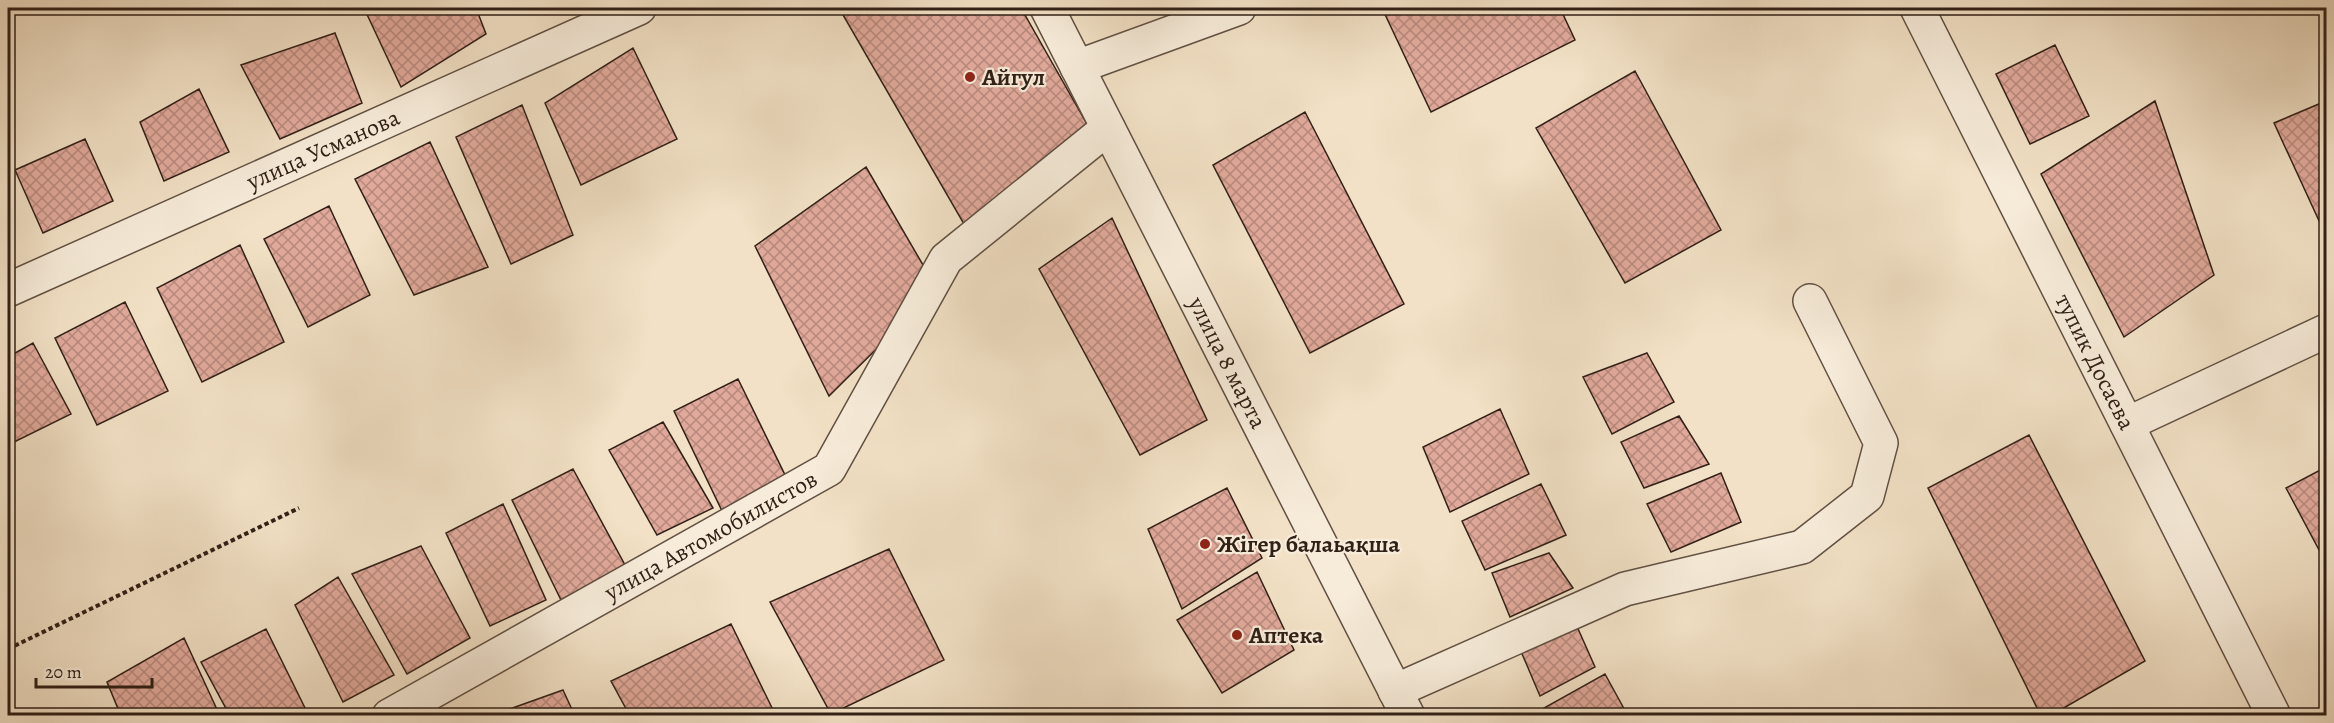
<svg xmlns="http://www.w3.org/2000/svg" width="2334" height="723" font-family="Alegreya,serif">
  <style>
    .building { fill: url(#building-cross-hatch); stroke: #312017; stroke-width: 1.5 }
    .lines { fill: none; stroke-linecap: round; stroke-linejoin: round }
    .minor-casing { stroke: #615043; stroke-width: 36 }
    .path { stroke: #312017; stroke-width: 4; stroke-dasharray: 4.5 3; stroke-linecap: butt }
    .minor { stroke: #f7ecda; stroke-width: 33 }
    .poi-dot { fill: #8f2418; stroke: #f7ecda; stroke-width: 2 }
    .labels { text-anchor: middle; dominant-baseline: central; stroke-width: 4.5; stroke-linejoin: round; paint-order: stroke }
    .poi-label { font-size: 24px; font-weight: bold; fill: #312017; stroke: #f7ecda; text-anchor: start }
    .street-label { font-size: 24px; fill: #312017; stroke: #f7ecda }
  </style>
  <defs>
    <pattern id="building-cross-hatch" width="8" height="8" patternUnits="userSpaceOnUse" patternTransform="scale(1.5)"><rect width="8" height="8" fill="#e1a99b"/><path d="M0 0l8 8M0 8l8-8" fill="none" stroke="#b7897d"/></pattern>
  </defs>
  <rect width="100%" height="100%" fill="#f2e1c6"/>
  <filter id="stains"><feTurbulence type="fractalNoise" baseFrequency=".00333" numOctaves="4"/><feColorMatrix values="0 0 0 0 .2 0 0 0 0 .09 0 0 0 0 .02 0 0 0 .5 -.17"/></filter>
  <radialGradient id="worn" r=".72"><stop offset=".6" stop-color="#630" stop-opacity="0"/><stop offset="1" stop-color="#630" stop-opacity=".3"/></radialGradient>
  <path class="building" d="M364 8H476L486 34 401 87Z
    M839 8H1021L1100 147 968 231Z
    M1382 8H1560L1575 40 1431 112Z
    M335 33 362 103 280 139 241 65Z
    M2055 45 2089 116 2030 144 1996 74Z
    M633 48 677 139 581 185 545 103Z
    M1635 71 1721 230 1625 283 1536 128Z
    M199 89 229 152 164 181 140 122Z
    M2155 101 2214 275 2124 337 2041 174Z
    M2326 101V236L2274 123Z
    M522 105 573 235 511 264 456 137Z
    M1305 112 1404 304 1310 353 1213 165Z
    M85 139 113 201 43 233 15 170Z
    M430 142 488 267 414 295 355 179Z
    M866 167 937 289 829 396 755 246Z
    M329 206 370 295 308 327 264 239Z
    M1112 218 1207 420 1140 455 1039 269Z
    M240 245 284 342 202 382 157 288Z
    M125 302 168 391 97 425 55 338Z
    M33 343 71 414 8 445V357Z
    M1647 353 1674 402 1612 434 1583 377Z
    M738 379 788 481 723 513 674 411Z
    M1500 409 1529 474 1450 512 1423 447Z
    M1679 416 1709 464 1644 488 1621 442Z
    M663 422 713 508 657 535 609 450Z
    M2029 435 2145 661 2050 716H2041L1928 488Z
    M2326 467V563L2286 488Z
    M573 469 625 565 561 600 512 500Z
    M1721 473 1741 522 1671 552 1647 504Z
    M1541 484 1566 535 1485 570 1462 521Z
    M1227 488 1262 558 1182 609 1148 529Z
    M503 504 546 600 490 626 446 533Z
    M421 546 470 638 407 674 352 574Z
    M889 549 944 660 831 714 770 602Z
    M1549 553 1573 588 1510 617 1492 573Z
    M1257 572 1294 650 1222 693 1177 620Z
    M338 577 394 675 343 702 295 605Z
    M1575 622 1595 667 1540 696 1520 649Z
    M731 624 776 716H630L611 681Z
    M266 629 309 716H230L201 662Z
    M184 638 220 716H121L107 682Z
    M1605 674 1628 716H1548L1544 708Z
    M563 690 575 716 493 715Z"/>
  <g class="lines">
    <g class="minor-casing">
      <g id="minor">
        <path id="s1" d="M1047 8 1408 716"/>
        <path id="s2" d="M1917 8 2274 716"/>
        <path d="M1077 67 1239 8"/>
        <path id="s3" d="M8 290 639 8"/>
        <path d="M2127 424 2326 331"/>
        <path d="M1395 691 1625 589 1802 547 1867 496 1881 443 1810 301"/>
        <path id="s4" d="M389 716 829 469 946 259 1108 128"/>
      </g>
    </g>
    <path class="path" d="M8 649 299 508"/>
    <use href="#minor" class="minor"/>
  </g>
  <g class="poi-dot">
    <circle cx="970" cy="77" r="6"/>
    <circle cx="1205" cy="544" r="6"/>
    <circle cx="1237" cy="635" r="6"/>
  </g>
  <g class="labels">
    <g class="poi-label">
      <text x="982" y="77">Айгул</text>
      <text x="1217" y="544">Жігер балаьақша</text>
      <text x="1249" y="635">Аптека</text>
    </g>
    <g class="street-label">
      <text stroke="none"><textPath href="#s3" startOffset="345">улица Усманова</textPath></text>
      <text stroke="none"><textPath href="#s1" startOffset="398">улица 8 марта</textPath></text>
      <text stroke="none"><textPath href="#s2" startOffset="396">тупик Досаева</textPath></text>
      <text stroke="none"><textPath href="#s4" startOffset="369">улица Автомобилистов</textPath></text>
    </g>
  </g>
  <rect width="2334" height="723" fill="none" stroke="#f2e1c6" stroke-width="30"/>
  <rect x="9" y="9" width="2316" height="705" fill="none" stroke="#312017" stroke-width="3"/>
  <rect x="15" y="15" width="2304" height="693" fill="none" stroke="#312017" stroke-width="1.5"/>
  <path d="M36 678v9h116v-9" fill="none" stroke="#312017" stroke-width="3"/>
  <text x="45" y="678" font-size="18" fill="#312017" stroke="#f7ecda" stroke-width="4.5" paint-order="stroke">20 m</text>
  <rect width="100%" height="100%" filter="url(#stains)"/>
  <rect width="100%" height="100%" fill="url(#worn)"/>
</svg>
